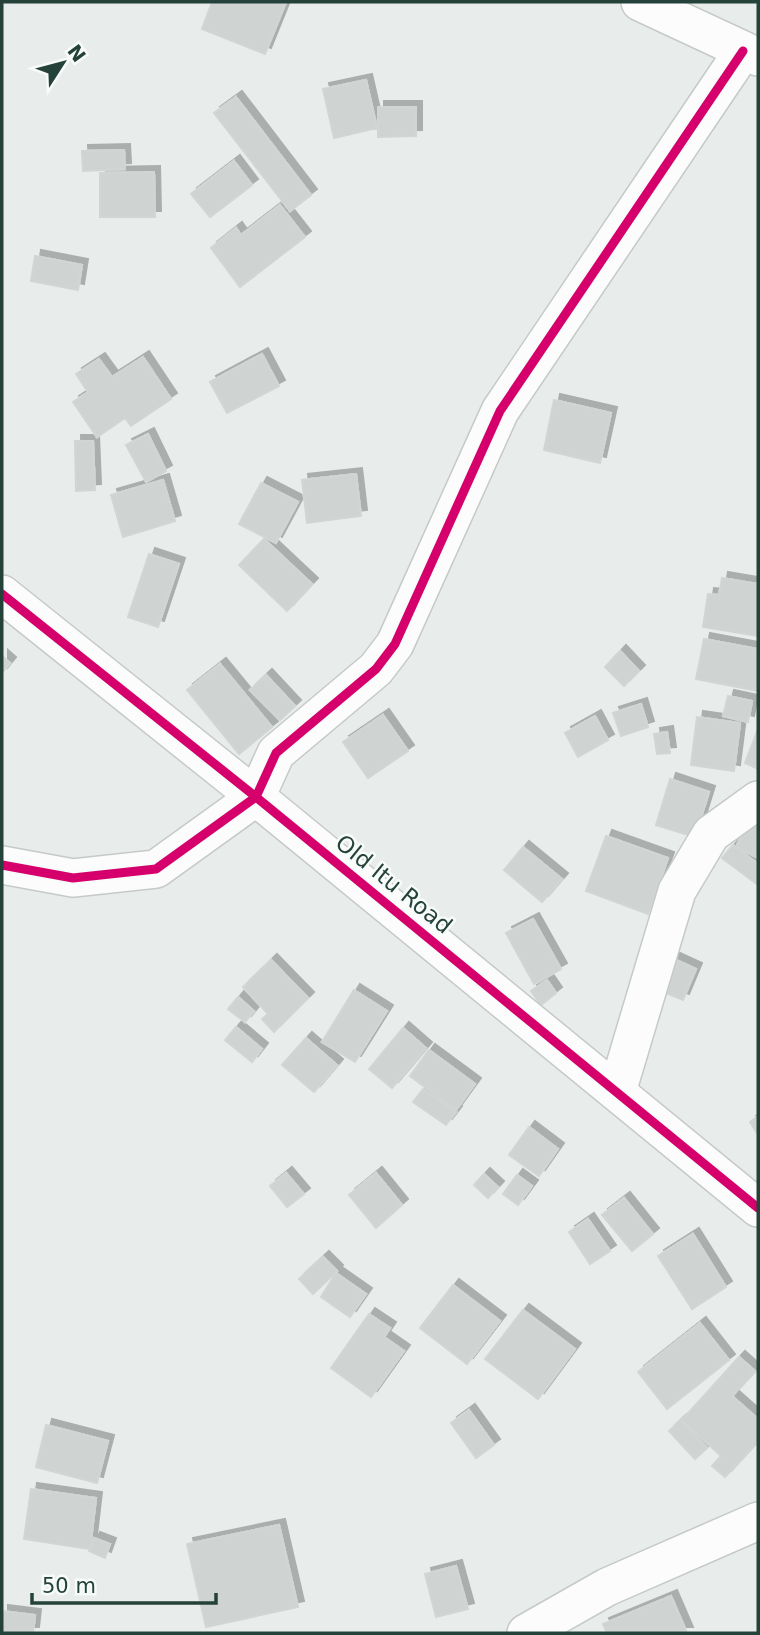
<svg xmlns="http://www.w3.org/2000/svg" width="760" height="1635" font-family="'DejaVu Sans',sans-serif">
  <style>
    .building { fill: #cfd4d2; stroke: #d1d6d4; stroke-width: 2; filter: url(#shadow) }
    .lines { fill: none; stroke-linecap: round; stroke-linejoin: round }
    .minor-casing { stroke: #c5cac8; stroke-width: 40 }
    .minor { stroke: #fcfcfc; stroke-width: 37 }
    .cycleway-casing { stroke: #f7fbf9; stroke-width: 13 }
    .cycleway { stroke: #d6006c; stroke-width: 9 }
    .labels { text-anchor: middle; dominant-baseline: central; stroke-width: 5; stroke-linejoin: round; paint-order: stroke }
    .street-label { font-size: 23px; fill: #24423a; stroke: #f7fbf9 }
  </style>
  <defs>
    <filter id="shadow"><feDropShadow dx="6" dy="-6" stdDeviation="0" flood-color="#0004"/></filter>
  </defs>
  <rect width="100%" height="100%" fill="#e8edeb"/>
  <path class="building" d="M212 2H286L265 54 202 29Z
    M366 80 377 128 334 138 323 89Z
    M236 97 311 195 290 211 214 113Z
    M378 107H416V136L378 137Z
    M124 150 125 169 83 171 82 151Z
    M234 161 252 185 210 217 191 194Z
    M154 172 155 217H100V173Z
    M280 205 305 237 240 287 211 248 236 228 241 235Z
    M35 256 82 265 78 290 31 281Z
    M262 354 279 386 227 413 210 382Z
    M143 357 171 399 131 426 125 418 97 437 73 402 88 392 76 374 99 359 112 377Z
    M554 400 611 413 600 463 544 450Z
    M148 434 166 471 146 482 126 445Z
    M75 441H93L95 490 76 491Z
    M356 474 361 516 307 523 302 480Z
    M163 480 175 521 123 537 111 495Z
    M261 483 298 502 276 543 239 524Z
    M264 539 312 584 287 611 239 565Z
    M149 554 179 564 158 627 128 617Z
    M722 578 758 584V636L703 627 708 594 719 595Z
    M704 639 758 649V691L696 679Z
    M620 651 639 671 624 686 605 667Z
    M2 656 10 663 2 673Z
    M220 664 272 727 239 754 187 690Z
    M266 675 295 706 280 720 250 690Z
    M728 696 752 701 748 722 723 716Z
    M641 704 648 727 621 736 613 713Z
    M383 715 408 751 368 778 343 742Z
    M595 716 608 740 578 757 565 733Z
    M697 717 740 723 734 771 691 765Z
    M758 729V769L745 763Z
    M667 732 670 753 657 754 654 734Z
    M670 779 709 792 695 837 656 825Z
    M755 809 758 811V858L736 847Z
    M606 836 668 858 648 914 586 891Z
    M733 845 758 864V885L722 858Z
    M523 847 562 879 542 902 504 870Z
    M533 919 561 969 534 984 506 933Z
    M674 959 696 969 683 1000 661 991Z
    M271 960 308 998 274 1032 262 1019 268 1014 243 987Z
    M547 980 556 993 541 1005 531 991Z
    M354 990 387 1011 355 1062 322 1042Z
    M238 997 254 1011 245 1022 228 1009Z
    M236 1027 262 1049 252 1062 225 1040Z
    M403 1028 426 1048 392 1088 369 1069Z
    M306 1038 337 1065 314 1092 282 1065Z
    M429 1050 475 1084 456 1110 410 1076Z
    M423 1089 456 1112 446 1125 413 1102Z
    M758 1116V1135L750 1122Z
    M529 1127 558 1149 539 1176 509 1155Z
    M286 1173 304 1194 287 1207 270 1186Z
    M376 1173 402 1205 376 1228 349 1195Z
    M484 1174 498 1187 488 1198 474 1185Z
    M517 1175 532 1186 518 1205 503 1194Z
    M624 1198 653 1234 632 1251 602 1215Z
    M588 1219 610 1251 590 1264 569 1232Z
    M693 1234 726 1287 692 1309 658 1256Z
    M323 1257 337 1271 313 1294 299 1279Z
    M336 1273 366 1294 350 1317 321 1297Z
    M453 1285 500 1321 467 1364 420 1328Z
    M523 1310 575 1349 538 1399 485 1359Z
    M369 1314 390 1328 384 1337 404 1351 371 1397 331 1368Z
    M700 1323 729 1360 667 1409 638 1372Z
    M739 1357 755 1371 732 1396 758 1419V1441L725 1477 712 1466 721 1456 682 1420Z
    M469 1410 494 1445 476 1458 451 1423Z
    M681 1420 707 1448 695 1459 669 1431Z
    M46 1425 108 1441 97 1483 36 1467Z
    M31 1489 96 1498 90 1549 24 1539Z
    M279 1525 298 1607 206 1627 187 1544Z
    M94 1538 110 1544 105 1558 89 1551Z
    M456 1566 468 1609 436 1617 425 1574Z
    M671 1596 687 1633H607L603 1624Z
    M2 1611 35 1615 33 1633H2Z"/>
  <g class="lines">
    <g class="minor-casing">
      <path id="minor" d="M640 2 758 57
        M2 594 256 797 758 1208
        M2 865 73 878 156 869 256 797 276 753 376 669 395 644 500 411 743 51
        M617 1092 677 891 711 834 758 800
        M526 1633 607 1587 758 1521"/>
    </g>
    <use href="#minor" class="minor"/>
    <g class="cycleway-casing">
      <path id="cycleway" d="M2 594 256 797 758 1208
        M2 865 73 878 156 869 256 797 276 753 376 669 395 644 500 411 743 51"/>
    </g>
    <use href="#cycleway" class="cycleway"/>
  </g>
  <g class="labels">
    <g class="street-label">
      <text transform="translate(394 884) rotate(39)">Old Itu Road</text>
    </g>
  </g>
  <rect width="760" height="1635" fill="none" stroke="#24423a" stroke-width="7"/>
  <g transform="translate(63 63) rotate(54)" stroke="#f7fbf9" stroke-width="5" paint-order="stroke">
  <path d="M0-5L12 26L0 18L-12 26Z" fill="#24423a"/>
  <text y="-10" font-size="19" font-weight="bold" text-anchor="middle" fill="#24423a">N</text>
  </g>
  <path d="M32 1593v10h184v-10" fill="none" stroke="#24423a" stroke-width="3.5"/>
  <text x="42" y="1593" font-size="21" fill="#24423a" stroke="#f7fbf9" stroke-width="5" paint-order="stroke">50 m</text>
</svg>
